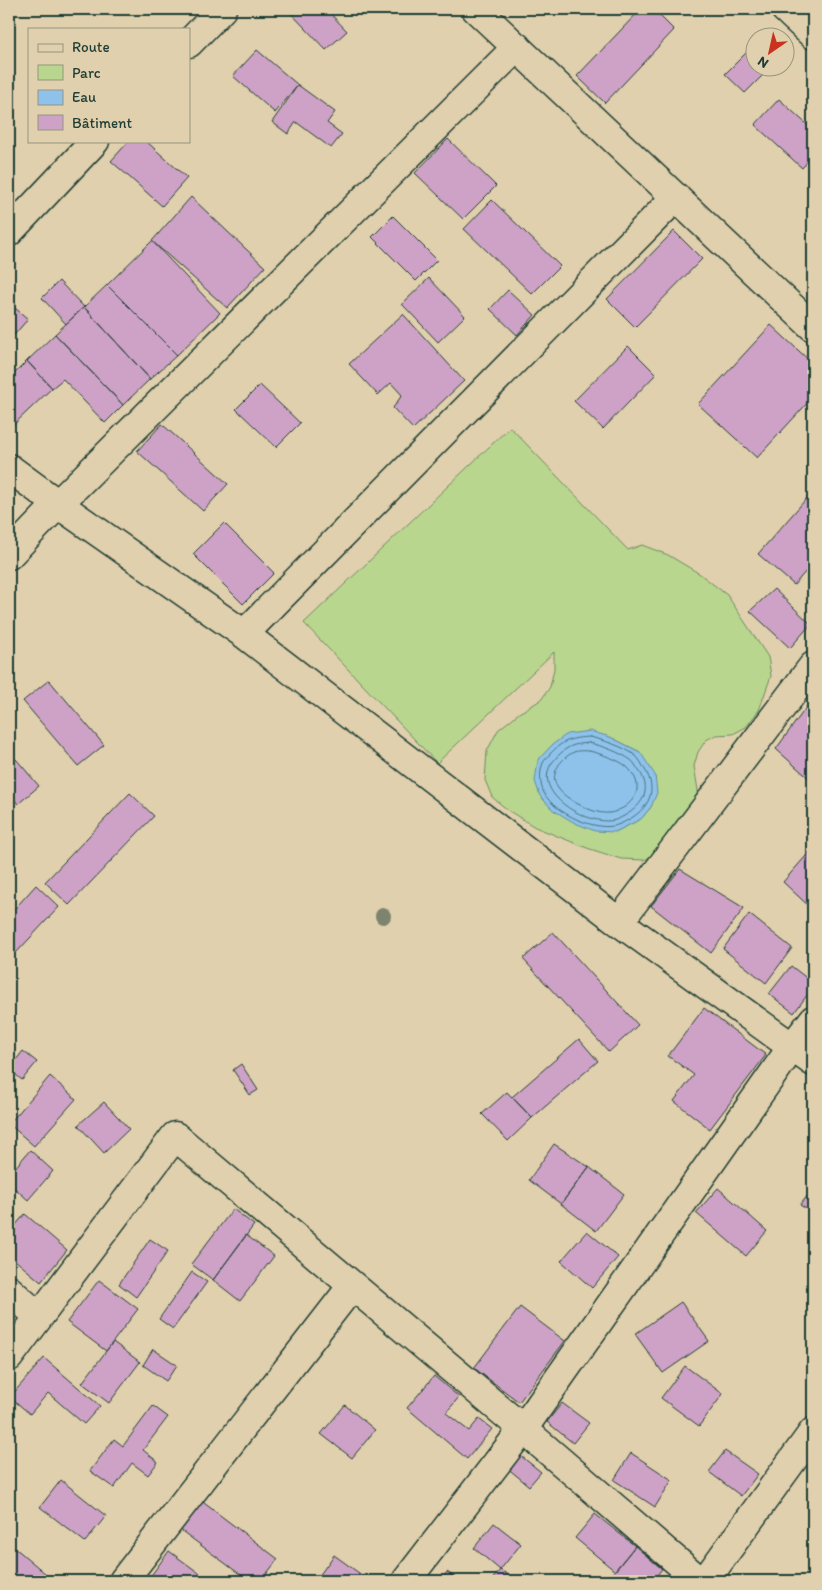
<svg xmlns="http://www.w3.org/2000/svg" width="822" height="1590" font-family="Itim,sans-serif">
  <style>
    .green { fill: #b9d68e; stroke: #6c8a61; fill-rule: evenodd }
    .water { fill: #8ec2eb; stroke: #628da2 }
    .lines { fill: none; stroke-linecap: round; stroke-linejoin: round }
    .shore { stroke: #4b727d; stroke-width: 1 }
    .building { fill: #cea2c6; stroke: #1f3d34 }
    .minor-casing { stroke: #1f3d34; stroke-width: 31 }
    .minor { stroke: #e1d0ad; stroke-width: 28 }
    .tree { fill: #7b846d }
  </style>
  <rect width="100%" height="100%" fill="#e1d0ad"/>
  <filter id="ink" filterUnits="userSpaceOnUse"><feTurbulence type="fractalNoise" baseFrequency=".02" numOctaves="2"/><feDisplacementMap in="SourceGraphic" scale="10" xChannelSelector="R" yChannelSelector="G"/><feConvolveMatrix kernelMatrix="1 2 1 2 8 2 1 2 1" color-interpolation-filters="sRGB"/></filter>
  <g filter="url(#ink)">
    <path class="green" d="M510 427 628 550 642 545 668 555 700 574 727 595 768 657 771 676 759 710 746 727 733 734 716 735 706 740 698 752 694 766 698 790 695 802 658 853 644 860 621 859 587 848 535 827 509 811 492 797 485 780 487 751 498 730 519 713 541 700 550 687 554 669V652L437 763 304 623ZM610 737 640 752 651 807 641 819 615 832Z"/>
    <path class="water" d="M590 731 610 737 640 752 655 775 657 793 651 807 641 819 615 832 595 831 575 823 553 810 540 796 535 781 538 760 552 745 567 734Z"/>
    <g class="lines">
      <path class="shore" d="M590 737C603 740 625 747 636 756 639 759 642 764 644 768 661 794 645 813 620 824 599 834 554 813 544 793 540 785 539 772 543 763 544 760 548 757 550 754 563 740 571 738 590 737Z
        M589 743C603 746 619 752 631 760 635 763 637 769 640 772 654 794 638 810 618 819 593 830 523 792 556 758 567 746 573 744 589 743Z
        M589 751C599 753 620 760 627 767 642 782 640 797 623 808 618 810 614 813 609 813 597 814 586 808 576 803 568 798 558 792 555 782 552 770 563 757 574 752 578 750 585 751 589 751Z"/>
    </g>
    <path class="building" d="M287 9H326L347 31 326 50Z
      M641 9H653L674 30 605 103 577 76Z
      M750 49 754 53V68H770L745 93 725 74Z
      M257 50 298 85 275 113 233 76Z
      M298 85 335 112 327 123 342 134 331 148 296 122 288 134 272 122Z
      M779 99 813 130V156L802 168 755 125Z
      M448 139 496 186 463 219 415 173Z
      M129 141H146L187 178 162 206 111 161Z
      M191 197 265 267 227 308 152 241Z
      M492 200 560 266 532 294 464 229Z
      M393 216 437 260 416 281 372 237Z
      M674 231 702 259 635 327 607 299Z
      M152 241 220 313 177 355 107 285Z
      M429 278 465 316 438 342 402 304Z
      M59 281 84 307 66 324 42 298Z
      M107 285 177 355 150 379 84 307Z
      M508 290 535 315 517 335 490 309Z
      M9 303 28 319 9 341Z
      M84 307 150 379 123 405 55 334Z
      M403 314 464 381 413 429 393 408 402 395 391 383 378 395 349 364Z
      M771 325 813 364V397L757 458 698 404Z
      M55 334 123 405 105 423 63 379 52 388 27 361Z
      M628 346 656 374 603 429 574 401Z
      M27 361 52 388 9 429V379Z
      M260 385 300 423 276 447 236 409Z
      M162 424 228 484 203 511 137 451Z
      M813 491V563L794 585 758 554Z
      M224 523 274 573 243 604 193 554Z
      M774 589 811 624 790 648 750 611Z
      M49 680 104 745 78 766 23 701Z
      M813 698V782L776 749Z
      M16 759 39 786 18 804 9 793V764Z
      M130 793 154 816 69 905 45 882Z
      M813 848V910L783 882Z
      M680 869 744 908 711 953 651 906Z
      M36 885 59 907 16 953 9 947V915Z
      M749 914 792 948 766 983 723 949Z
      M553 932 638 1025 609 1052 523 959Z
      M791 966 813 983V987L794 1013 769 994Z
      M704 1008 766 1055 710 1129 674 1101 694 1075 668 1056Z
      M579 1039 598 1061 532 1118 512 1097Z
      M23 1051 37 1062 22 1080 9 1069Z
      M241 1064 258 1090 250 1095 233 1070Z
      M50 1076 76 1099 34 1146 9 1124Z
      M507 1092 532 1118 508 1141 482 1114Z
      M104 1102 129 1129 104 1153 78 1125Z
      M554 1144 589 1167 561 1204 529 1180Z
      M30 1150 53 1171 28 1200 9 1183V1175Z
      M589 1167 624 1194 596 1231 561 1204Z
      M718 1188 767 1231 746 1256 696 1213Z
      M813 1189V1213L800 1205Z
      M233 1209 254 1225 213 1280 191 1264Z
      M25 1214 67 1250 41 1282 9 1255V1233Z
      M587 1231 618 1257 592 1288 561 1261Z
      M246 1235 274 1256 240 1301 213 1280Z
      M150 1239 168 1251 136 1297 119 1284Z
      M192 1272 207 1282 173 1329 159 1319Z
      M99 1280 138 1309 106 1351 67 1322Z
      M681 1302 709 1341 663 1373 635 1334Z
      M520 1307 565 1341 519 1402 474 1368Z
      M113 1342 140 1362 109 1403 82 1383Z
      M153 1349 177 1365 166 1381 143 1365Z
      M44 1358 100 1406 84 1424 48 1393 30 1414 10 1397Z
      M685 1366 723 1394 699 1426 661 1398Z
      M434 1376 459 1397 446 1413 469 1431 479 1419 492 1429 467 1459 407 1408Z
      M562 1403 589 1423 573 1443 547 1422Z
      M345 1405 375 1430 352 1458 321 1434Z
      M153 1406 168 1417 143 1450 158 1462 148 1475 132 1463 114 1488 90 1471 114 1439 123 1446Z
      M725 1451 758 1474 741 1496 709 1472Z
      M516 1452 541 1472 529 1486 505 1466Z
      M631 1453 672 1480 655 1507 614 1480Z
      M61 1480 106 1516 85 1542 40 1507Z
      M200 1500 278 1559 261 1581H249L179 1529Z
      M595 1514 635 1546 615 1571 575 1538Z
      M494 1523 521 1544 500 1570 474 1548Z
      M635 1546 662 1569 652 1581H606Z
      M14 1547 46 1574 40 1581H13L9 1578V1553Z
      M169 1551 210 1581H147Z
      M334 1555 370 1581H326L319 1576Z
      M500 1570 519 1581H491Z
      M447 1572 460 1581H440Z"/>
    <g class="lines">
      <g class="minor-casing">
        <path id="minor" d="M476 9 813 327
          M785 9 813 35
          M189 43 222 9
          M9 232 95 141
          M9 468 58 504 244 634 619 922 813 1062
          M9 555 58 504 517 47
          M244 634 676 197
          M619 922 813 666
          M9 1290 39 1317
          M9 1357 175 1136 523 1429 700 1581
          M123 1581 352 1286
          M406 1581 523 1429 792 1047 813 1020
          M705 1581 813 1432"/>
      </g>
      <use href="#minor" class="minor"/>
    </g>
    <circle class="tree" cx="383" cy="916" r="8"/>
  </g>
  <rect width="822" height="1590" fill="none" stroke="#e1d0ad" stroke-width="30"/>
  <rect x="15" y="15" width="792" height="1560" fill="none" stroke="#1f3d34" stroke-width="2" filter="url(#ink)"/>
  <rect x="28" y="28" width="162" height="115" fill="#e1d0ad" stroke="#93957d"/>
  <rect x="38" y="44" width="25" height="8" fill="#e1d0ad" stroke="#93957d"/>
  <text x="72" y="52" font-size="15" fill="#1f3d34">Route</text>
  <rect x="38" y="65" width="25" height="15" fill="#b9d68e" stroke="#93957d"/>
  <text x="72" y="78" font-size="15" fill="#1f3d34">Parc</text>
  <rect x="38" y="90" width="25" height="15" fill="#8ec2eb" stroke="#93957d"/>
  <text x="72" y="102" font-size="15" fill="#1f3d34">Eau</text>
  <rect x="38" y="115" width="25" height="15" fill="#cea2c6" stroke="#93957d"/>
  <text x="72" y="128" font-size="15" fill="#1f3d34">Bâtiment</text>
  <g transform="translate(770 52) rotate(214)"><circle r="24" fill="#e1d0ad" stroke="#93957d"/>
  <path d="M0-4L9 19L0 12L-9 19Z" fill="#c8321e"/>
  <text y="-8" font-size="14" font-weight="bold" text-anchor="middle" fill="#1f3d34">N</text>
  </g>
</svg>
